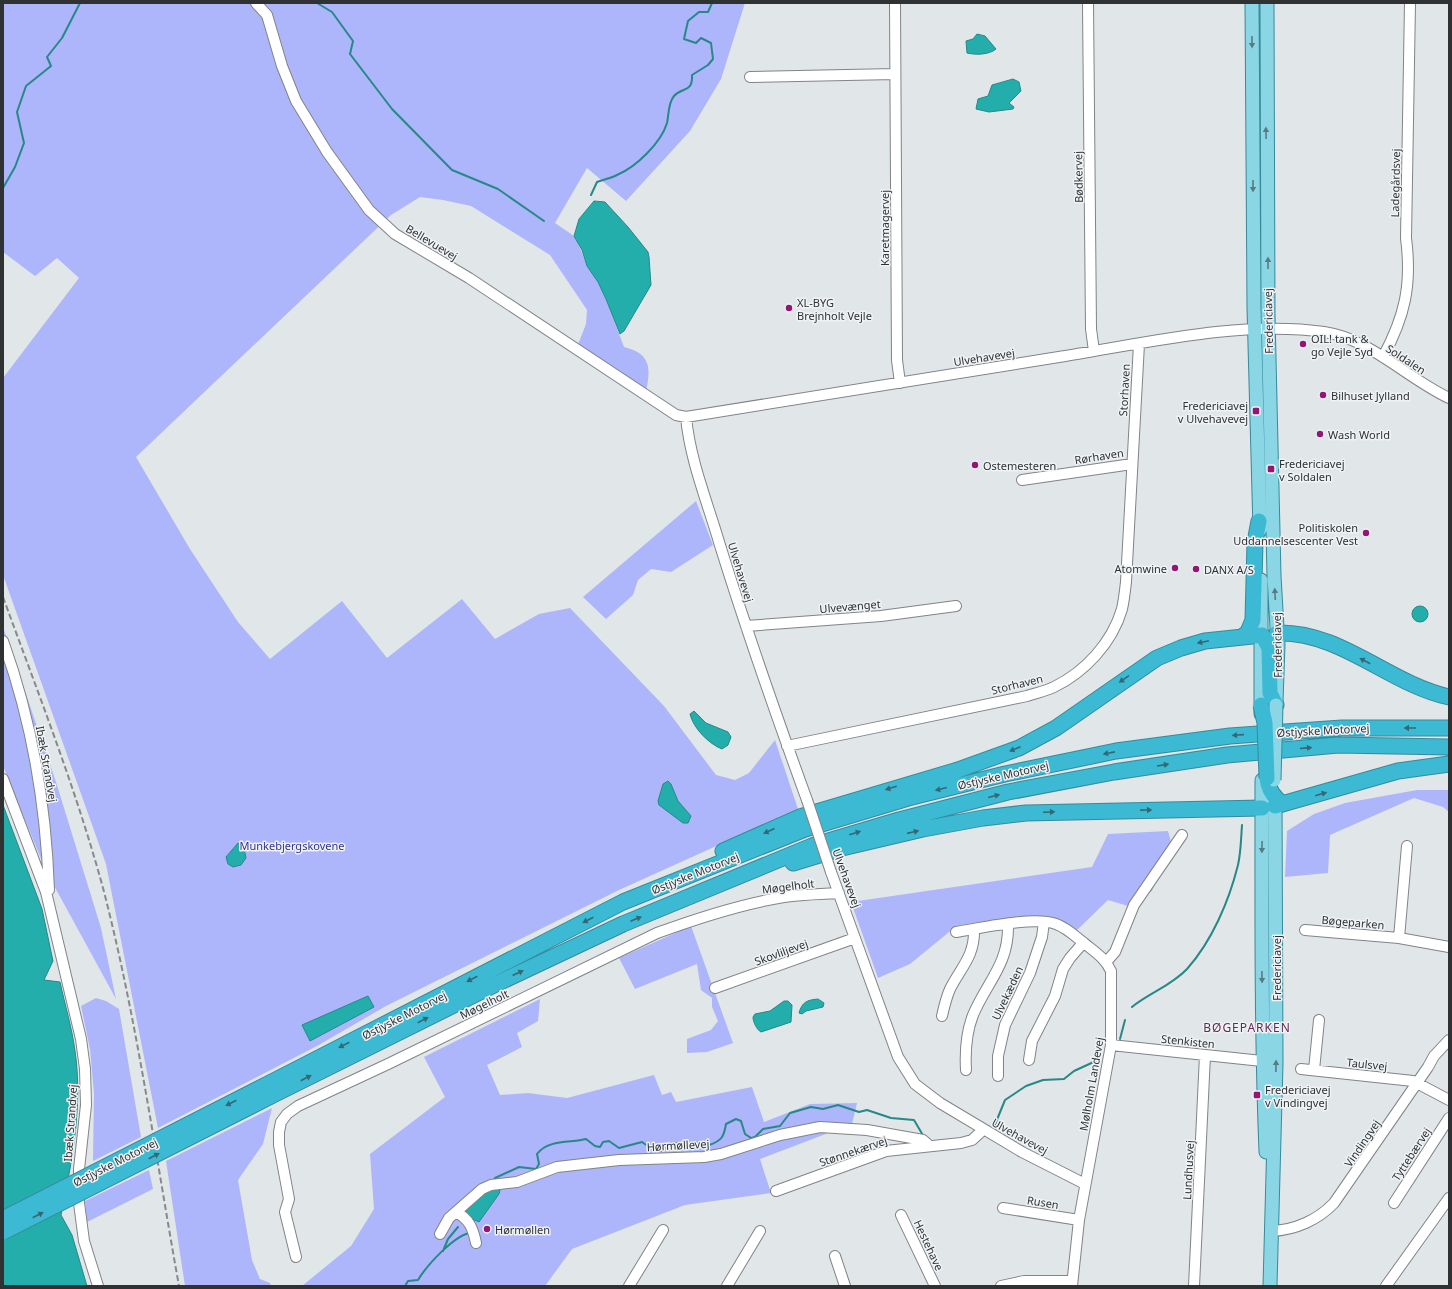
<svg xmlns="http://www.w3.org/2000/svg" width="1452" height="1289" font-family="'Noto Sans',sans-serif">
  <style>
    .green { fill: #adb6fa }
    .water { fill: #24aeab; stroke: #278887 }
    .lines { fill: none; stroke-linecap: round; stroke-linejoin: round }
    .stream { stroke: #278887; stroke-width: 2 }
    .minor-casing { stroke: #808486; stroke-width: 12 }
    .major-casing { stroke: #378a9b; stroke-width: 15 }
    .highway-casing { stroke: #378a9b; stroke-width: 17 }
    .minor { stroke: #fff; stroke-width: 10 }
    .major { stroke: #8ad6e5; stroke-width: 13 }
    .highway { stroke: #3cbad3; stroke-width: 15 }
    .rail { stroke: #878a8c; stroke-width: 2; stroke-dasharray: 6 3; stroke-linecap: butt }
    .minor-bridge-casing { stroke: #808486; stroke-width: 12; stroke-linecap: butt }
    .major-bridge-casing { stroke: #378a9b; stroke-width: 15; stroke-linecap: butt }
    .highway-bridge-casing { stroke: #378a9b; stroke-width: 17; stroke-linecap: butt }
    .minor-bridge { stroke: #fff; stroke-width: 10 }
    .major-bridge { stroke: #8ad6e5; stroke-width: 13 }
    .highway-bridge { stroke: #3cbad3; stroke-width: 15 }
    .oneway { fill: #587b83 }
    .oneway2 { fill: #346872 }
    .poi-dot { fill: #921773; stroke: #eff3f6; stroke-width: 1.5 }
    .labels { text-anchor: middle; dominant-baseline: central; stroke-width: 3; stroke-linejoin: round; paint-order: stroke }
    .street-label { font-size: 11px; fill: #2f3132; stroke: #eff3f6 }
    .poi-label { font-size: 11px; fill: #2f3132; stroke: #eff3f6; text-anchor: start }
    .park-label { font-size: 11px; fill: #333289; stroke: #eff3f6 }
    .neighbourhood-label { font-size: 12px; letter-spacing: 1px; fill: #652a52; stroke: #eff3f6 }
  </style>
  <rect width="100%" height="100%" fill="#e1e6e9"/>
  <path class="green" d="M3 3H745L721 79 690 131 626 201 587 168 555 223 574 236 578 243 587 266 598 282 606 299 624 347C651 354 651 367 646 392L577 347 586 324 587 310 550 255 471 206 443 200 420 197 391 215 136 457 190 549 238 622 270 659 342 601 387 658 462 599 495 639 539 614 570 608 664 706 716 775 735 780 749 773 775 740 798 809 619 890 386 1006 317 1046 158 1128 106 864 3 575V378L79 278 57 258 35 276 3 252Z
    M696 501 713 545 671 572 651 569 638 580 633 595 606 619 583 597Z
    M3 627 56 782 101 928 116 999 46 871 3 766Z
    M1417 790H1449V812L1443 807 1414 798 1330 835 1328 873 1285 877 1287 831 1314 814 1345 803Z
    M1168 831 1171 842 1152 891 1128 906 1108 900 1076 931 1056 920 954 928 910 964 878 978 851 902 1092 867 1108 834Z
    M691 926 733 1043 707 1052 687 1053V1039L711 1030 718 1021 712 1007V998L701 990 697 964 635 989 619 958Z
    M96 998 106 1001 119 1009 141 1137 93 1161 94 1094 90 1049 81 1006Z
    M540 999 538 1021 517 1033 522 1047 487 1065 500 1095 528 1093 567 1098 654 1075 662 1095 671 1092 676 1102 752 1087 764 1122 810 1104 857 1103 852 1124 760 1159 771 1193 685 1205 572 1249 545 1286H302L351 1246 374 1209 370 1154 445 1097 424 1057Z
    M272 1108 263 1144 238 1180 252 1260 260 1279 270 1283 271 1286H185L166 1161Z
    M149 1170 153 1189 87 1222 85 1201Z"/>
  <path class="water" d="M977 34 985 36 996 49C989 55 975 55 967 53L966 41 973 39Z
    M1013 79 1019 82 1021 91 1009 103 1014 107 1013 109 989 112 976 109 978 99 988 96 992 85Z
    M594 201 605 202 628 227 648 252 649 257 651 285 624 331 620 334 606 299 598 282 587 266 582 250 574 236 579 219Z
    M1412 614a8 8 0 1 1 16 0a8 8 0 1 1-16 0Z
    M694 711 706 723 728 732 731 737 728 745 722 749C709 744 693 728 690 714Z
    M668 781 671 784 678 801 691 816 688 823H683L659 805 658 801 663 784Z
    M3 805 42 909 53 961 44 980 60 982C65 1005 72 1028 75 1051 83 1105 72 1162 61 1215L72 1235 87 1286H3Z
    M238 843 244 848 246 858 241 865 233 867 228 864 226 857Z
    M368 996 374 1007 310 1041 302 1025Z
    M818 999 824 1003 823 1007 806 1011 802 1014 799 1013C802 1002 807 1000 818 999Z
    M784 1001H788L792 1005 791 1022 761 1032C757 1030 753 1022 753 1017L755 1014 770 1011Z
    M498 1187 500 1190 499 1194 479 1222 470 1218 465 1211C470 1199 486 1191 498 1187Z"/>
  <g class="lines">
    <path class="stream" d="M317 3 332 12 353 41 350 54 392 109 452 170 498 189 544 221
      M3 188 15 167 24 143 17 112 26 86 51 66 47 57 62 38 80 3
      M591 195 597 182C603 180 611 178 617 175 636 167 661 143 667 123 669 114 668 103 674 96 682 87 693 93 692 75L708 65 713 59 711 43 701 38 696 43 684 39 688 21 699 12H708L712 3
      M1132 1007C1149 993 1171 986 1187 969 1212 941 1229 901 1238 865 1241 852 1241 838 1242 825
      M1120 1039 1125 1020
      M994 1127 1005 1100 1026 1086 1043 1080 1064 1079 1074 1071 1098 1060
      M493 1181 495 1178 519 1167 536 1169 539 1164 537 1154C548 1139 571 1143 586 1139L595 1146 600 1147 603 1142 609 1141 619 1148 642 1142 652 1149 661 1151 672 1143C687 1146 694 1139 709 1145 722 1141 724 1136 726 1124L736 1119 741 1121 745 1134 751 1138 755 1137 763 1129 780 1126 790 1113 811 1107 823 1109 838 1105 859 1112 867 1110 891 1118 914 1120 924 1137
      M443 1251 448 1239 458 1227
      M405 1286 408 1281 418 1280C427 1265 453 1237 469 1233"/>
    <g class="minor-casing">
      <path id="minor" d="M256 3 267 15 282 66 296 101 327 152 369 210 395 234 469 278 676 415 686 417C813 396 939 376 1065 356 1146 343 1243 320 1324 332 1369 338 1408 379 1449 398
        M895 3 897 360 900 383
        M1088 3 1091 329 1094 351
        M750 77 895 74
        M1383 357C1405 316 1412 285 1406 238L1410 3
        M686 417C690 460 707 501 719 542 746 629 776 715 807 800
        M1022 480 1132 464
        M746 626 881 616 956 606
        M3 641C32 721 46 805 49 890
        M787 746 1027 696C1036 693 1046 691 1054 687 1085 672 1112 643 1122 609 1124 600 1125 591 1126 582L1139 344
        M3 779 46 892 81 1039 85 1069 86 1105 79 1169V1203L84 1241 98 1286
        M831 872 898 1057 915 1084 940 1103 1022 1152 1085 1184
        M1305 930 1399 938 1449 947
        M956 932C982 928 1033 916 1056 924 1067 928 1075 936 1084 943 1095 952 1105 958 1111 971V1045L1079 1220 1072 1286
        M1399 938 1407 846
        M1107 961 1115 952 1134 905 1182 835
        M715 988 855 938
        M942 1016C944 1007 946 998 950 989 961 967 975 956 974 929
        M1111 1045 1262 1061
        M1029 1060 1032 1041 1055 996 1063 969 1070 958 1083 943
        M1301 1069 1413 1081 1449 1100
        M966 1070C965 1052 966 1033 973 1015 987 982 1009 964 1008 925
        M1314 1070 1319 1020
        M998 1076V1056L1005 1025 1030 973 1042 937 1044 922
        M776 1191 886 1151 961 1143 972 1140 983 1130
        M1394 1203 1449 1118
        M1003 1208 1079 1220
        M456 1212C469 1219 473 1228 476 1243
        M901 1215 935 1286
        M1272 1231C1295 1230 1318 1220 1334 1203L1428 1067 1434 1056 1449 1040
        M440 1234 449 1218 482 1189 491 1185 517 1182 557 1167 619 1160 704 1157 721 1154 780 1135 820 1127 867 1130 923 1140 930 1146
        M835 1256 845 1286
        M296 1257 285 1212 289 1199 279 1145V1132L281 1122 287 1114 298 1106 388 1064 657 933C698 918 741 904 784 897 802 894 821 894 839 893
        M629 1286 663 1230
        M727 1286 760 1231
        M1001 1286 1024 1281H1072
        M1194 1286 1205 1055
        M1386 1286 1449 1198"/>
    </g>
    <g class="major-casing">
      <path id="major" d="M1252 3 1254 308 1260 530
        M1267 3 1268 314 1274 576 1278 645 1276 702
        M1261 580V714
        M1262 780C1262 904 1261 1028 1266 1152
        M1270 1286 1276 1063 1275 796"/>
    </g>
    <g class="highway-casing">
      <path id="highway" d="M1277 633C1341 631 1389 684 1449 697
        M1242 637 1248 632 1253 620 1255 542 1259 521
        M1267 778C1268 790 1274 798 1283 804
        M1275 806 1398 771 1449 764
        M723 851 800 817 958 770 1019 748 1056 728 1157 658 1181 648 1205 641 1262 635 1269 648 1270 693 1276 705
        M793 863 842 848 923 829 983 818 1026 813 1262 808
        M266 1085 623 902 805 829 908 798 1005 774 1116 751 1230 736 1342 728H1449
        M271 1096 496 984 623 924 812 846 899 820 1008 792 1114 772 1227 755 1338 745 1449 747"/>
    </g>
    <use href="#minor" class="minor"/>
    <use href="#major" class="major"/>
    <use href="#highway" class="highway"/>
    <path class="rail" d="M3 597C38 693 76 789 103 888 137 1019 155 1153 179 1286"/>
    <g class="minor-bridge-casing">
      <path id="minor-bridge" d="M807 800 831 872"/>
    </g>
    <g class="major-bridge-casing">
      <path id="major-bridge" d="M1274 780 1276 705"/>
    </g>
    <g class="highway-bridge-casing">
      <path id="highway-bridge" d="M1261 705 1265 723 1267 778
        M3 1219 266 1085
        M3 1232 271 1096"/>
    </g>
    <use href="#minor-bridge" class="minor-bridge"/>
    <use href="#major-bridge" class="major-bridge"/>
    <use href="#highway-bridge" class="highway-bridge"/>
  </g>
  <defs><path id="oneway-solid" d="M-6-.8H1V-3.2L6.5 0L1 3.2V.8H-6Z"/></defs>
  <g class="oneway">
    <use href="#oneway-solid" transform="translate(1252 42) rotate(89)"/>
    <use href="#oneway-solid" transform="translate(1266 133) rotate(-91)"/>
    <use href="#oneway-solid" transform="translate(1253 186) rotate(90)"/>
    <use href="#oneway-solid" transform="translate(1268 263) rotate(-90)"/>
    <use href="#oneway-solid" transform="translate(1275 594) rotate(-93)"/>
    <use href="#oneway-solid" transform="translate(1262 847) rotate(91)"/>
    <use href="#oneway-solid" transform="translate(1262 977) rotate(89)"/>
    <use href="#oneway-solid" transform="translate(1276 1066) rotate(-89)"/>
  </g>
  <g class="oneway2">
    <use href="#oneway-solid" transform="translate(1203 642) rotate(168)"/>
    <use href="#oneway-solid" transform="translate(1365 661) rotate(-152)"/>
    <use href="#oneway-solid" transform="translate(1124 679) rotate(145)"/>
    <use href="#oneway-solid" transform="translate(1410 728) rotate(180)"/>
    <use href="#oneway-solid" transform="translate(1238 735) rotate(176)"/>
    <use href="#oneway-solid" transform="translate(1306 748) rotate(-5)"/>
    <use href="#oneway-solid" transform="translate(1015 749) rotate(158)"/>
    <use href="#oneway-solid" transform="translate(1109 753) rotate(169)"/>
    <use href="#oneway-solid" transform="translate(1163 765) rotate(-9)"/>
    <use href="#oneway-solid" transform="translate(891 788) rotate(163)"/>
    <use href="#oneway-solid" transform="translate(941 789) rotate(166)"/>
    <use href="#oneway-solid" transform="translate(1321 794) rotate(-16)"/>
    <use href="#oneway-solid" transform="translate(994 796) rotate(-14)"/>
    <use href="#oneway-solid" transform="translate(1146 810) rotate(-1)"/>
    <use href="#oneway-solid" transform="translate(1049 812) rotate(-2)"/>
    <use href="#oneway-solid" transform="translate(769 831) rotate(156)"/>
    <use href="#oneway-solid" transform="translate(913 832) rotate(-13)"/>
    <use href="#oneway-solid" transform="translate(855 833) rotate(-17)"/>
    <use href="#oneway-solid" transform="translate(636 919) rotate(-23)"/>
    <use href="#oneway-solid" transform="translate(588 920) rotate(153)"/>
    <use href="#oneway-solid" transform="translate(518 973) rotate(-25)"/>
    <use href="#oneway-solid" transform="translate(472 979) rotate(153)"/>
    <use href="#oneway-solid" transform="translate(423 1020) rotate(-27)"/>
    <use href="#oneway-solid" transform="translate(344 1045) rotate(153)"/>
    <use href="#oneway-solid" transform="translate(306 1078) rotate(-27)"/>
    <use href="#oneway-solid" transform="translate(231 1103) rotate(153)"/>
    <use href="#oneway-solid" transform="translate(154 1156) rotate(-27)"/>
    <use href="#oneway-solid" transform="translate(38 1215) rotate(-27)"/>
  </g>
  <g class="poi-dot">
    <circle cx="789" cy="308" r="4"/>
    <circle cx="1303" cy="344" r="4"/>
    <circle cx="1323" cy="395" r="4"/>
    <rect x="1252" y="407" width="8" height="8" rx="2"/>
    <circle cx="1320" cy="434" r="4"/>
    <circle cx="975" cy="465" r="4"/>
    <rect x="1267" y="465" width="8" height="8" rx="2"/>
    <circle cx="1366" cy="533" r="4"/>
    <circle cx="1175" cy="568" r="4"/>
    <circle cx="1196" cy="569" r="4"/>
    <rect x="1253" y="1091" width="8" height="8" rx="2"/>
    <circle cx="487" cy="1229" r="4"/>
  </g>
  <g class="labels">
    <g class="street-label">
      <text transform="translate(1078 177) rotate(-91)">Bødkervej</text>
      <text transform="translate(1395 183) rotate(-89)">Ladegårdsvej</text>
      <text transform="translate(884 228) rotate(-90)">Karetmagervej</text>
      <text transform="translate(432 242) rotate(31)">Bellevuevej</text>
      <text transform="translate(1268 321) rotate(-91)">Fredericiavej</text>
      <text transform="translate(984 357) rotate(-9)">Ulvehavevej</text>
      <text transform="translate(1406 359) rotate(33)">Soldalen</text>
      <text transform="translate(1124 390) rotate(-87)">Storhaven</text>
      <text transform="translate(1099 456) rotate(-9)">Rørhaven</text>
      <text transform="translate(741 572) rotate(73)">Ulvehavevej</text>
      <text transform="translate(850 606) rotate(-5)">Ulvevænget</text>
      <text transform="translate(1277 645) rotate(-91)">Fredericiavej</text>
      <text transform="translate(1017 684) rotate(-14)">Storhaven</text>
      <text transform="translate(1323 730) rotate(-3)">Østjyske Motorvej</text>
      <text transform="translate(47 764) rotate(80)">Ibæk Strandvej</text>
      <text transform="translate(1003 775) rotate(-13)">Østjyske Motorvej</text>
      <text transform="translate(695 873) rotate(-22)">Østjyske Motorvej</text>
      <text transform="translate(847 878) rotate(70)">Ulvehavevej</text>
      <text transform="translate(788 886) rotate(-7)">Møgelholt</text>
      <text transform="translate(1353 922) rotate(5)">Bøgeparken</text>
      <text transform="translate(781 952) rotate(-20)">Skovliljevej</text>
      <text transform="translate(1276 968) rotate(-90)">Fredericiavej</text>
      <text transform="translate(1007 993) rotate(-65)">Ulvekæden</text>
      <text transform="translate(484 1004) rotate(-26)">Møgelholt</text>
      <text transform="translate(404 1015) rotate(-27)">Østjyske Motorvej</text>
      <text transform="translate(1188 1041) rotate(6)">Stenkisten</text>
      <text transform="translate(1367 1064) rotate(6)">Taulsvej</text>
      <text transform="translate(1091 1084) rotate(-80)">Mølholm Landevej</text>
      <text transform="translate(70 1123) rotate(-86)">Ibæk Strandvej</text>
      <text transform="translate(1020 1136) rotate(29)">Ulvehavevej</text>
      <text transform="translate(1362 1143) rotate(-56)">Vindingvej</text>
      <text transform="translate(678 1145) rotate(-3)">Hørmøllevej</text>
      <text transform="translate(853 1151) rotate(-19)">Stønnekærvej</text>
      <text transform="translate(1411 1154) rotate(-57)">Tyttebærvej</text>
      <text transform="translate(115 1162) rotate(-27)">Østjyske Motorvej</text>
      <text transform="translate(1188 1170) rotate(-87)">Lundhusvej</text>
      <text transform="translate(1043 1202) rotate(9)">Rusen</text>
      <text transform="translate(929 1245) rotate(65)">Hestehave</text>
    </g>
    <g class="poi-label">
      <text x="797" y="302">XL-BYG<tspan x="797" dy="13">Brejnholt Vejle</tspan></text>
      <text x="1311" y="338">OIL! tank &amp;<tspan x="1311" dy="13">go Vejle Syd</tspan></text>
      <text x="1331" y="395">Bilhuset Jylland</text>
      <text x="1248" y="405" text-anchor="end">Fredericiavej<tspan x="1248" dy="13">v Ulvehavevej</tspan></text>
      <text x="1328" y="434">Wash World</text>
      <text x="1279" y="463">Fredericiavej<tspan x="1279" dy="13">v Soldalen</tspan></text>
      <text x="983" y="465">Ostemesteren</text>
      <text x="1358" y="527" text-anchor="end">Politiskolen<tspan x="1358" dy="13">Uddannelsescenter Vest</tspan></text>
      <text x="1167" y="568" text-anchor="end">Atomwine</text>
      <text x="1204" y="569">DANX A/S</text>
      <text x="1265" y="1089">Fredericiavej<tspan x="1265" dy="13">v Vindingvej</tspan></text>
      <text x="495" y="1229">Hørmøllen</text>
    </g>
    <g class="park-label">
      <text x="292" y="845">Munkebjergskovene</text>
    </g>
    <g class="neighbourhood-label">
      <text x="1247" y="1027">BØGEPARKEN</text>
    </g>
  </g>
  <rect width="1452" height="1289" fill="none" stroke="#2f3132" stroke-width="8"/>
</svg>
